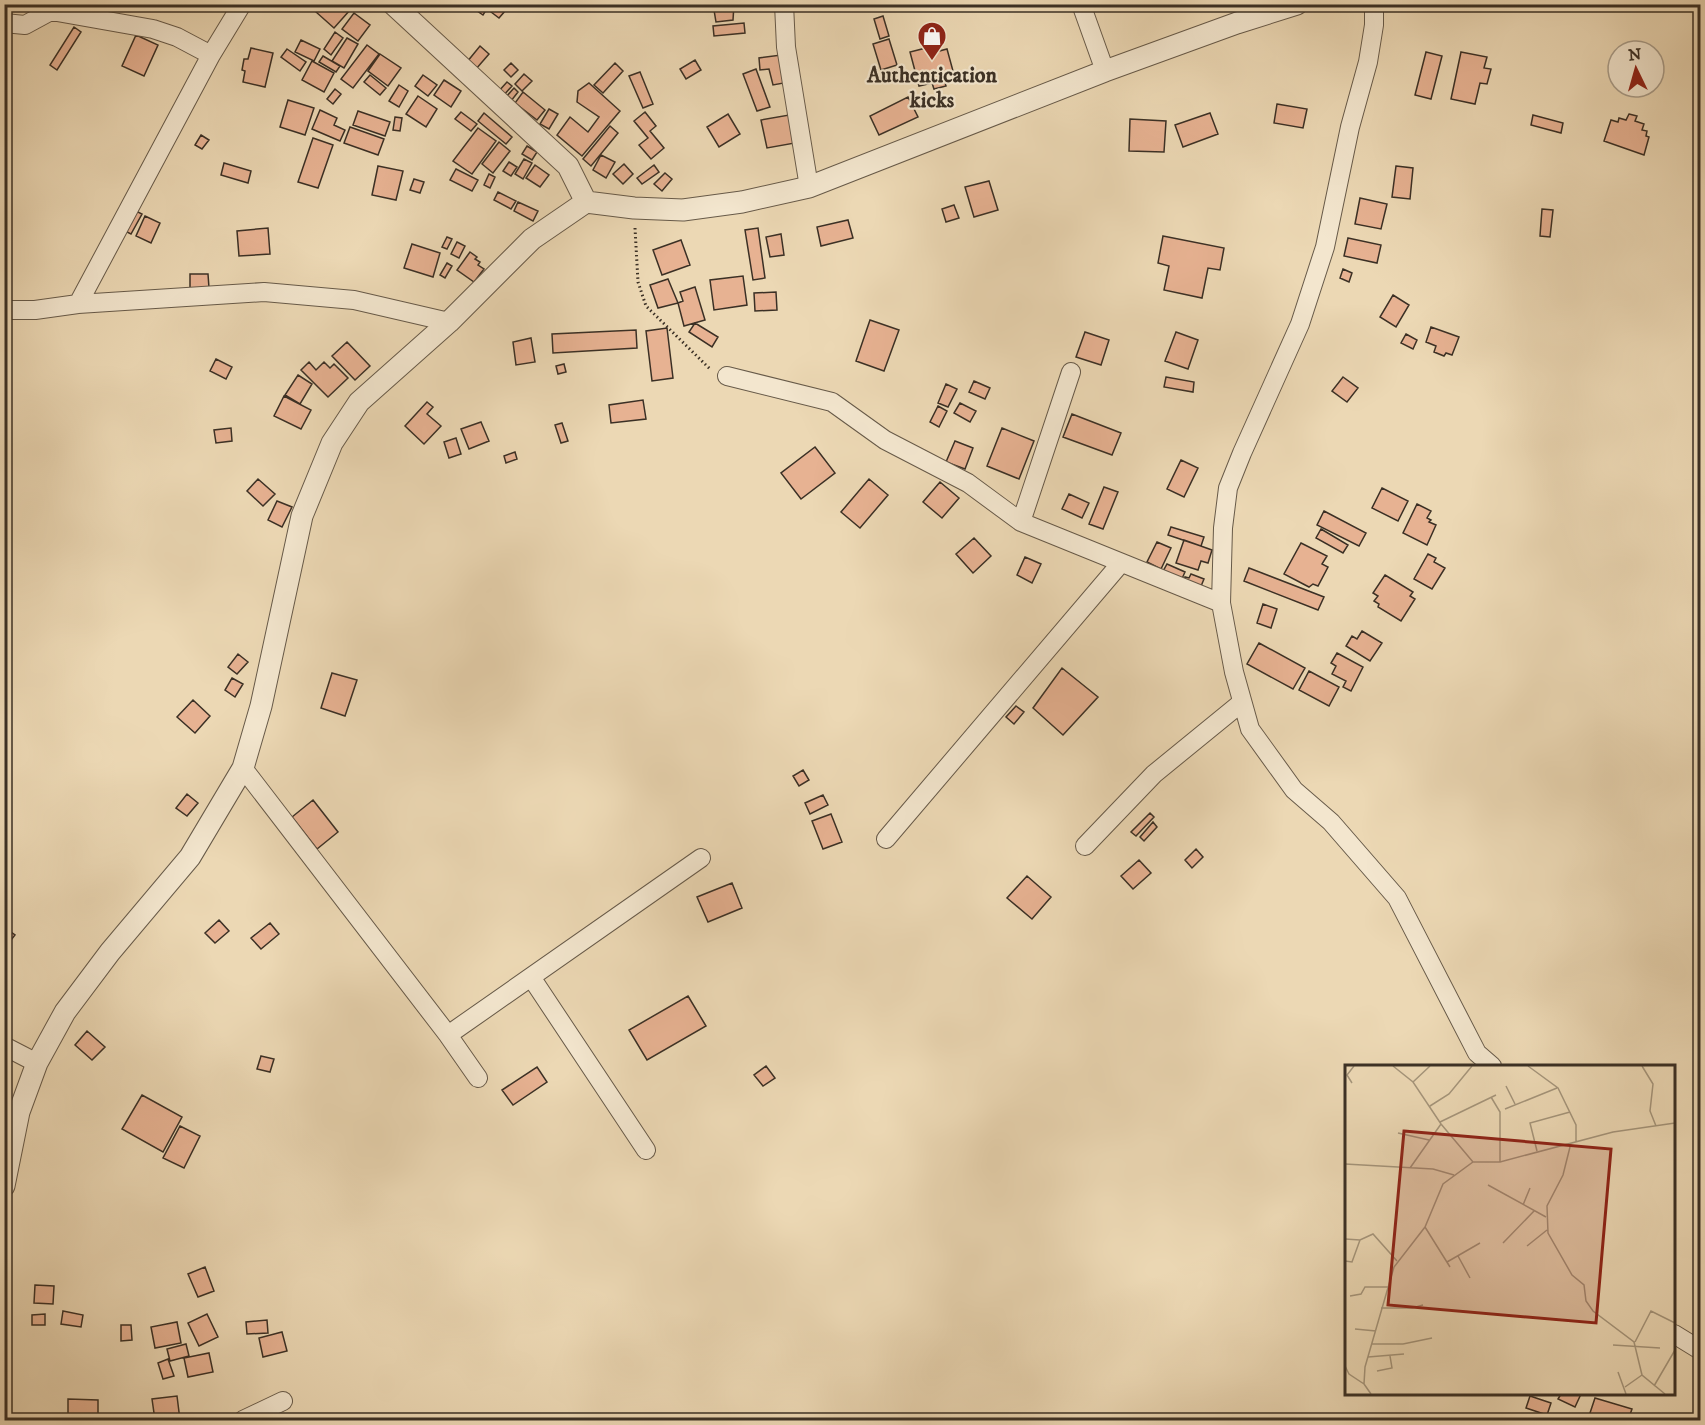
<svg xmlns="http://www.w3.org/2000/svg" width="1705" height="1425" font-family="'IM FELL DW Pica',serif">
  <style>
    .building { fill: #e7b292; stroke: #3b3025; stroke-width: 1.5 }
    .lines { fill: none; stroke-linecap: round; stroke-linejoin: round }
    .minor-casing { stroke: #675a49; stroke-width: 20 }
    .tertiary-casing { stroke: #675a49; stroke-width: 23 }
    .path { stroke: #3b3025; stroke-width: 3; stroke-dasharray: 1.5 3; stroke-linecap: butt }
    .minor { stroke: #f3e6ce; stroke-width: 18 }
    .tertiary { stroke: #f3e6ce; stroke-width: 21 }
    .labels { text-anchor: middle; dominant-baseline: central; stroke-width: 4.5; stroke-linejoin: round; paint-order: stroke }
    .poi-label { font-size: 22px; font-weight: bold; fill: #3b3025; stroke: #f3e6ce }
    .inset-road { fill: none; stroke: #a5957b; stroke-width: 1.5 }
    .view { fill: #8f2418; fill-opacity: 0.15; stroke: #8f2418; stroke-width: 3 }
    .inset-edge { fill: none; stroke: #3b3025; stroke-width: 3 }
  </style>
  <rect width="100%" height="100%" fill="#ecd8b4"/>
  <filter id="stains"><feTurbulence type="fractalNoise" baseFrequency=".00333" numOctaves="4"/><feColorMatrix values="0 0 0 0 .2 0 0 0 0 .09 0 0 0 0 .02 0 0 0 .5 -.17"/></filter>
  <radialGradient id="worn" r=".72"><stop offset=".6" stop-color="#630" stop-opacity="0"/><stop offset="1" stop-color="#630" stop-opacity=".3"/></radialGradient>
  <path class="building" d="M322 4H344L350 10 334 28 316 12Z
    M467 4H490L483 15Z
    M713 4H734L733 20 716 22Z
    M497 5 505 11 499 18 491 12Z
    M354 13 370 25 358 41 342 29Z
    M883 16 889 36 880 39 874 19Z
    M744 23 745 33 714 36 713 26Z
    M74 27 81 32 57 70 50 65Z
    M335 32 343 38 331 55 324 49Z
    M136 35 158 45 144 76 122 66Z
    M347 38 358 44 344 68 332 61Z
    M889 39 897 65 881 70 873 44Z
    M301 40 320 49 314 61 295 52Z
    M367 45 379 54 353 88 341 79Z
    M480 46 489 54 476 69 467 62Z
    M251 48 273 53 265 87 243 82 245 71 242 70 244 59H248Z
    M926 48 928 54 947 49 953 71 943 74 946 86 934 89 932 83 919 86 910 52Z
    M287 49 306 62 300 71 281 57Z
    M1426 52 1442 56 1431 99 1415 95Z
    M1461 52 1487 57 1484 68 1491 69 1487 84 1480 83 1475 104 1451 99Z
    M380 54 401 68 388 86 368 71Z
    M781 55 784 83 773 85 769 69 760 70 759 58Z
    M323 56 340 66 336 72 319 62Z
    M695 60 701 70 686 79 680 69Z
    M312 61 334 73 324 92 302 80Z
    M511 63 518 70 511 77 504 70Z
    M615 63 623 71 603 93 594 85Z
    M756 69 770 107 757 111 743 74Z
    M640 72 653 104 643 108 629 76Z
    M524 74 532 81 522 91 515 84Z
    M370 75 386 88 380 95 364 82Z
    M423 75 437 85 428 96 415 86Z
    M444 80 461 91 451 107 434 95Z
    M507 82 512 86 503 96 498 92Z
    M589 83 620 111 582 156 557 135 570 117 588 132 599 117 577 102 578 91Z
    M399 85 408 91 399 107 389 101Z
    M514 88 518 92 511 101 506 97Z
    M335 89 341 94 333 104 327 99Z
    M523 92 545 110 537 120 515 103Z
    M418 96 437 109 426 127 406 114Z
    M908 97 918 117 879 135 870 116Z
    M288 100 314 108 305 135 280 127Z
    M1277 104 1307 109 1303 128 1274 123Z
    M549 109 558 114 549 129 540 124Z
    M320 110 337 118 334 125 345 130 340 141 312 129Z
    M358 111 390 122 385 136 353 125Z
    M461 112 477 124 471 131 455 119Z
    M645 112 656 126 650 131 664 148 651 159 639 145 648 138 634 121Z
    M484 113 512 137 506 144 478 121Z
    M1210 113 1218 134 1183 147 1175 125Z
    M728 114 740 134 719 147 707 127Z
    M1629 114 1637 116 1635 121 1644 124 1642 130 1647 131 1646 136 1649 137 1644 155 1604 141 1611 120 1618 122 1619 118 1626 120Z
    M789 115 795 143 767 148 761 120Z
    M1533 115 1563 123 1561 133 1531 125Z
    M395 117 402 118 400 131 393 130Z
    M1130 119 1166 121 1164 152 1129 151Z
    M610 126 618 133 591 166 583 159Z
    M350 127 384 139 378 155 344 143Z
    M478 128 496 141 472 174 453 161Z
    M201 135 209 140 202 149 195 145Z
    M313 138 333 145 318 188 298 182Z
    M499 142 510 151 493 173 482 164Z
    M527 146 537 152 532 160 522 154Z
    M601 155 615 162 606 178 593 170Z
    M524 159 532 163 523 179 515 174Z
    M509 162 517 167 511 176 503 171Z
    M224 163 251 171 248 183 221 175Z
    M624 164 633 174 623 184 613 174Z
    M535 165 549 175 540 187 526 178Z
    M654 165 659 172 642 184 637 178Z
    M378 166 403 171 396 200 372 195Z
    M1396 166 1413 168 1410 199 1392 197Z
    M456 169 478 180 472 191 450 180Z
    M665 173 672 179 662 191 654 184Z
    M489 174 495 177 490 188 484 185Z
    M414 179 424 182 420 193 410 190Z
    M989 181 998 210 974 217 965 187Z
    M498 192 516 201 511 209 494 200Z
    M1360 198 1387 204 1381 229 1355 224Z
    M518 202 538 211 533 221 514 211Z
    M954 205 959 218 946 222 942 209Z
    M132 209 142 214 131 234 121 229Z
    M1542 209 1553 210 1550 237 1540 236Z
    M145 216 160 223 151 243 136 236Z
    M848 220 853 238 821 246 817 227Z
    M268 228 270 254 239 256 237 231Z
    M758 228 765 278 753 280 745 230Z
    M781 234 784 255 770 257 766 237Z
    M1163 236 1224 248 1220 270 1208 268 1202 298 1164 290 1169 266 1158 263Z
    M447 237 452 239 447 249 442 247Z
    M1348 238 1381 245 1377 263 1344 256Z
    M681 240 690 265 662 275 653 250Z
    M457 242 465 246 459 258 451 254Z
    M412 244 440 253 433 277 404 268Z
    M470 252 477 257 475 259 480 262 478 265 484 269 474 282 457 270Z
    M447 263 452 266 445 278 440 275Z
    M1343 269 1352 273 1349 282 1340 278Z
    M190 274H208L209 288 190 289Z
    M743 276 747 305 714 310 710 280Z
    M668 279 678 303 658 308 650 285Z
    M695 287 705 320 684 326 678 303 683 301 680 292Z
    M776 292 777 310 755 311 754 293Z
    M1393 295 1409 305 1396 327 1380 317Z
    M870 320 899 330 884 371 856 361Z
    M695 323 718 337 712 347 689 332Z
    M1431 327 1459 337 1452 355 1446 353 1444 356 1434 352 1436 346 1426 342Z
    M667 328 673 378 652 381 646 331Z
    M636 330 637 348 553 353 552 334Z
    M1085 332 1109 340 1101 365 1076 357Z
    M1176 332 1198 340 1188 369 1165 361Z
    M1406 334 1417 340 1413 349 1401 343Z
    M531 338 535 362 516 365 513 342Z
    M347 342 370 366 355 380 332 356Z
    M216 359 232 367 226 379 210 371Z
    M309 362 316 370 324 362 330 368 334 364 348 378 328 397 301 370Z
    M564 364 566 372 558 374 556 366Z
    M298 375 312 384 300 404 285 395Z
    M1166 377 1194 382 1193 392 1164 387Z
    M1343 377 1358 388 1347 402 1332 391Z
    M974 381 990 388 985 399 969 392Z
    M946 384 957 389 948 407 938 403Z
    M284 396 311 410 301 429 274 416Z
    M643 400 646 419 611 423 609 405Z
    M427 402 433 407 427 414 441 426 424 444 405 426Z
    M960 403 976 411 970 422 954 413Z
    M938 406 947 411 939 427 930 422Z
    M1072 414 1121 433 1112 455 1063 437Z
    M481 422 489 441 469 449 461 429Z
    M562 423 568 441 561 443 555 425Z
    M231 428 232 441 216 443 214 430Z
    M1002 428 1034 441 1019 479 987 466Z
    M456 438 461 454 449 458 444 442Z
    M955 441 973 448 965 469 946 462Z
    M815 447 835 473 801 499 781 473Z
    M515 452 517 459 506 463 504 456Z
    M1181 460 1198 468 1184 497 1167 489Z
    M258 479 275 494 263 506 247 491Z
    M869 479 888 495 860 528 841 512Z
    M940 482 959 498 942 518 923 502Z
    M1104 487 1118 492 1103 529 1089 524Z
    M1382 488 1408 501 1398 521 1372 508Z
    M1069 494 1089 503 1082 518 1062 509Z
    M277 501 292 507 282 527 268 520Z
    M1417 504 1431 511 1427 518 1431 520 1429 522 1436 525 1427 545 1403 533Z
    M1324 511 1366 533 1359 546 1317 525Z
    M1171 527 1204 537 1201 546 1168 535Z
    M1321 529 1348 545 1343 553 1316 538Z
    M974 538 991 556 973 573 956 554Z
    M1184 540 1212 550 1208 563 1201 561 1198 570 1176 563Z
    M1157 542 1171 548 1161 569 1147 562Z
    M1301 543 1327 556 1322 564 1328 567 1318 586 1313 584 1309 587 1284 574Z
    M1428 554 1436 558 1434 562 1445 568 1432 589 1414 579Z
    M1025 557 1041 564 1032 583 1017 575Z
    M1167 564 1185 572 1180 583 1161 575Z
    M1249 568 1324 597 1318 610 1244 581Z
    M1191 574 1204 579 1199 591 1182 584 1185 577 1189 578Z
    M1385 575 1413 592 1410 596 1415 599 1401 621 1378 607 1379 604 1374 601 1378 596 1373 593Z
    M1263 604 1277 609 1271 628 1257 623Z
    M1362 631 1382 643 1370 661 1346 646 1352 636 1357 639Z
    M1259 643 1305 668 1293 689 1247 664Z
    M1337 653 1363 667 1351 691 1343 687 1346 681 1332 674 1336 666 1331 663Z
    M238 654 248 662 237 674 228 667Z
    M1062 668 1098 697 1063 735 1033 708Z
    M1309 671 1339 687 1329 706 1299 690Z
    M332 673 357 680 345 716 321 708Z
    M232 678 243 684 235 697 225 690Z
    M193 700 210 716 195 733 177 717Z
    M1016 706 1024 712 1014 724 1006 717Z
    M803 770 809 780 799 786 793 776Z
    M187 794 198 803 187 816 176 808Z
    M823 795 828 805 810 814 805 803Z
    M313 800 338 832 317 849 292 817Z
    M1150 813 1154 817 1136 836 1131 832Z
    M831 814 842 842 823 849 812 821Z
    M1153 822 1157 827 1144 841 1140 837Z
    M1196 849 1203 857 1192 868 1185 860Z
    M1139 860 1151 873 1133 889 1121 876Z
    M1027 876 1051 897 1032 919 1007 898Z
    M732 883 742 908 708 922 697 897Z
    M219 920 229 931 215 943 205 933Z
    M270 923 279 934 261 949 251 938Z
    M4 927 15 935 4 949Z
    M688 996 706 1026 647 1060 629 1030Z
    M87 1031 105 1047 92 1060 75 1045Z
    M261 1056 274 1059 270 1072 257 1069Z
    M766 1066 775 1078 763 1086 754 1075Z
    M537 1067 547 1082 513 1105 502 1090Z
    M142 1095 182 1117 163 1152 122 1129Z
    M180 1126 200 1136 184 1168 163 1158Z
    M205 1267 214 1291 198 1297 188 1274Z
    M35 1285 54 1286 53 1304 34 1303Z
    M63 1311 83 1315 81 1327 61 1324Z
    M45 1314V1325H32V1315Z
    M207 1314 218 1337 199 1346 188 1323Z
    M267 1320 268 1333 247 1334 246 1322Z
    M177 1322 181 1343 155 1348 151 1327Z
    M121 1325H131L132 1340 121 1341Z
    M282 1332 287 1351 263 1357 259 1338Z
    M186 1344 189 1356 170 1361 167 1349Z
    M209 1353 213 1372 188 1377 184 1358Z
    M168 1359 174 1376 163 1379 158 1363Z
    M1561 1394H1581L1575 1407 1558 1399Z
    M177 1396 180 1420H155L152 1399Z
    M1530 1396 1551 1403 1547 1415 1526 1408Z
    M1595 1398 1632 1409 1628 1420H1604L1589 1416Z
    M68 1399 98 1400V1420H68Z"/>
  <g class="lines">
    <g class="minor-casing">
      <path id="minor" d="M784 4 786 47 809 187
        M1081 4 1105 71
        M1374 4V25L1368 62 1350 127 1325 247 1300 324 1242 453 1228 488 1223 528 1221 603 1234 672 1250 729 1294 790 1331 822 1397 898 1477 1053 1492 1066
        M4 23 25 25 49 12H57L153 29 177 37 211 55
        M78 304 211 55 242 4
        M4 310H35L78 304 264 292 354 300 449 322
        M727 376 832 402 885 440 968 483 1021 522 1221 603
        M1021 522 1071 372
        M243 768 448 1035 478 1078
        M886 839 1121 563
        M1085 846 1154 774 1241 703
        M531 977 646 1150
        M448 1035 701 858
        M4 1046 37 1063
        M1674 1334 1700 1350
        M243 1420 283 1401"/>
    </g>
    <g class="tertiary-casing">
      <path id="tertiary" d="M393 4 568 166 586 202
        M4 1186 19 1112 37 1063 65 1012 110 952 190 857 243 768 261 706 302 516 332 443 359 402 449 322 532 239 586 202 634 208 683 210 742 202 809 187 1105 71 1237 23 1297 4"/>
    </g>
    <path class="path" d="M635 228 638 282 646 306 710 369"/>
    <use href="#minor" class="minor"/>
    <use href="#tertiary" class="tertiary"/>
  </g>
  <defs>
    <g id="shop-pin" transform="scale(1.5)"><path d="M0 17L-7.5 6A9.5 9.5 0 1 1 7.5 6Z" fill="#8f2418" stroke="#f3e6ce"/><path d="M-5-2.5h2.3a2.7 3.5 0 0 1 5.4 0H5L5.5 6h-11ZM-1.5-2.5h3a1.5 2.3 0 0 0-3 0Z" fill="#fff"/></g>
  </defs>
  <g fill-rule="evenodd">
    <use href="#shop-pin" x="932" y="36"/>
  </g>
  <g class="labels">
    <g class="poi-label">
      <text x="932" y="75">Authentication<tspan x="932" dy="25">kicks</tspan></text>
    </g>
  </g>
  <g transform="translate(1345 1065)">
    <rect width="330" height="330" fill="#ecd8b4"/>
    <path class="inset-road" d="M48 1 68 17 96 59 128 97M183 1 213 23 231 60V77M297 1 308 19 305 46 311 61M68 17 85 1M7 18 2 10 9 1M161 21 170 39M146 32 155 47V97M85 41 104 29 127 1M160 44 212 23M95 57 151 30M53 68 84 75M226 78 218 110 202 141 203 168 227 210 239 220 241 236 248 246 289 277 297 310 320 329M192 86 185 58 225 47M0 99 88 104 109 110M65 103 96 59M143 120 201 152M178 140 185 123M80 162 105 202M0 174 15 175 28 169 52 196M158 178 189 146M182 181 202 165M113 191 125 213M0 196 7 197 15 175M102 197 135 178M5 231 16 229 20 222H43M36 243H67L78 240M10 264 31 266M290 277 306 246 330 258M27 279H58L87 273M268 280 315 283M23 292 59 289M0 301 4 309 19 319M32 306 47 303 45 291M273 307 281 329M309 321 330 285M280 322 297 310M26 329 19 319 20 302 49 202 80 162 98 119 128 97H155L268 67 330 58"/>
    <path class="view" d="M59 66 266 84 251 258 43 240Z"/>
    <rect width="330" height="330" class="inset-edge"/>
  </g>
  <rect width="1705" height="1425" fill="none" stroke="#ecd8b4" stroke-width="24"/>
  <rect x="6" y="6" width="1693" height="1413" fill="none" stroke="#3b3025" stroke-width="3"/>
  <rect x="12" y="12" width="1681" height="1401" fill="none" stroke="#3b3025" stroke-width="1.5"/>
  <g transform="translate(1636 69) rotate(355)"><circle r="28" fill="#f3e6ce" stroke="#a99d8a" stroke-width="1.5"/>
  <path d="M0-4.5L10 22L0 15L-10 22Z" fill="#8f2418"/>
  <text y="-9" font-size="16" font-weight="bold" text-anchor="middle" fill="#3b3025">N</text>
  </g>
  <rect width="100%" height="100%" filter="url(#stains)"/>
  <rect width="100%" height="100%" fill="url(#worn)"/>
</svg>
